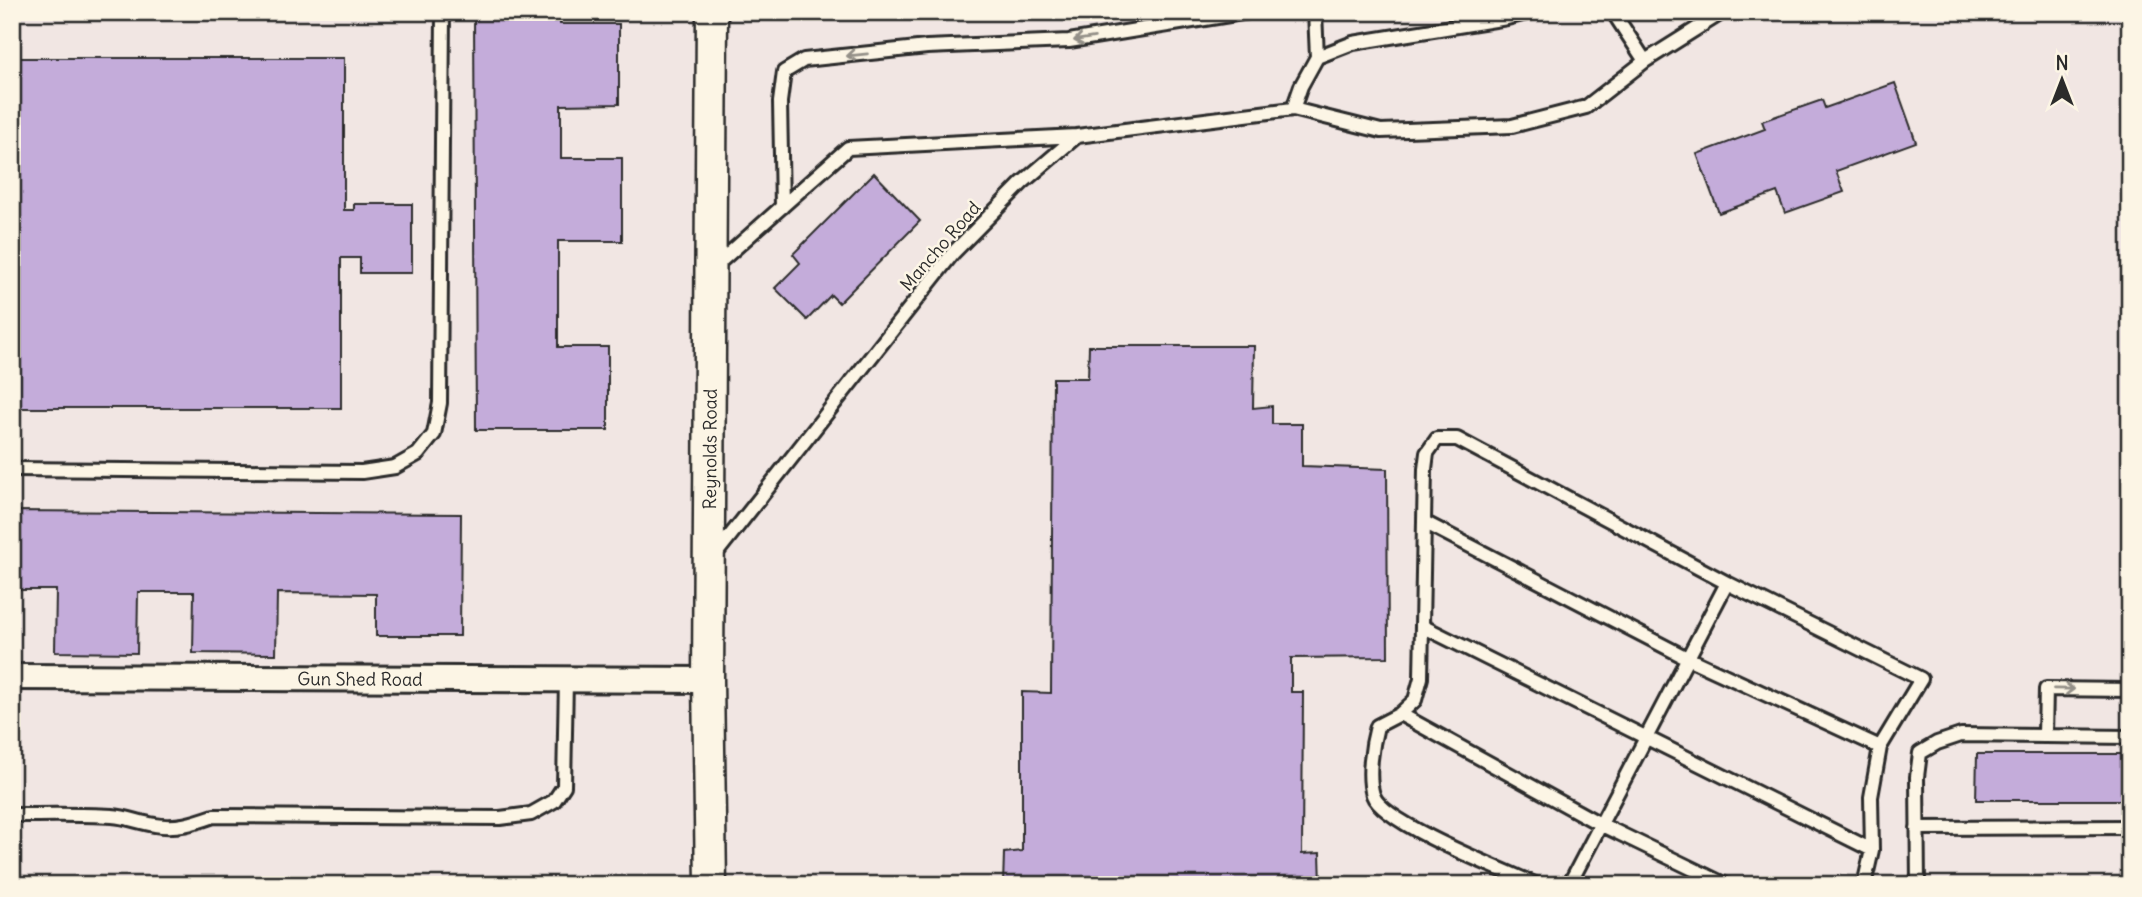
<svg xmlns="http://www.w3.org/2000/svg" width="2142" height="897" font-family="Delius,sans-serif">
  <style>
    .building { fill: #c4acda; stroke: #2b2b2b; stroke-width: 2 }
    .lines { fill: none; stroke-linecap: round; stroke-linejoin: round }
    .service-casing { stroke: #2b2b2b; stroke-width: 18 }
    .minor-casing { stroke: #2b2b2b; stroke-width: 30 }
    .tertiary-casing { stroke: #2b2b2b; stroke-width: 35 }
    .service { stroke: #fcf5e5; stroke-width: 12 }
    .minor { stroke: #fcf5e5; stroke-width: 24 }
    .tertiary { stroke: #fcf5e5; stroke-width: 30 }
    .oneway { stroke: #949088 }
    .labels { text-anchor: middle; dominant-baseline: central; stroke-width: 5; stroke-linejoin: round; paint-order: stroke }
    .street-label { font-size: 18px; fill: #2b2b2b; stroke: #fcf5e5 }
  </style>
  <rect width="100%" height="100%" fill="#f1e6e3"/>
  <filter id="ink" filterUnits="userSpaceOnUse"><feTurbulence type="fractalNoise" baseFrequency=".0143" numOctaves="2"/><feDisplacementMap in="SourceGraphic" scale="14" xChannelSelector="R" yChannelSelector="G"/><feConvolveMatrix kernelMatrix="1 2 1 2 8 2 1 2 1" color-interpolation-filters="sRGB"/></filter>
  <g filter="url(#ink)">
    <path class="building" d="M474 12H560V24H619V104L561 105V158H622V241H558V347H608V430H476Z
      M12 58H344V210H354V204H412V273H360V258H341V408H12Z
      M1895 83 1916 142 1836 171 1844 192 1785 213 1777 192 1719 213 1697 154 1765 129 1762 121 1822 100 1825 108Z
      M874 173 920 221 839 303 831 295 807 320 775 288 800 263 793 254Z
      M1089 346H1254L1253 408 1272 406V424H1302V466L1387 469 1388 657 1291 658V692H1303L1302 854 1320 853 1321 885H1003L1004 853 1022 851V692L1051 693 1053 378H1088Z
      M12 511 461 514 460 636H376V594L277 593 276 654 193 653 194 592H138L137 653 55 652 56 590H12Z
      M1977 754H2130V800H1976Z"/>
    <g class="lines">
      <g class="service-casing">
        <path id="service" d="M1315 12 1317 57
          M1613 12 1645 61
          M1293 109 1301 86 1317 57 1353 43 1507 18 1530 12
          M782 207 780 102 784 72 804 60 927 47 1069 41 1248 12
          M713 268 848 148 1077 136
          M12 469 362 472 395 467 418 454 434 434 440 403 443 12
          M1424 522 1687 658 1880 747
          M715 555 953 253 1022 183 1077 136 1293 109 1381 131 1512 126 1586 107 1645 61 1723 12
          M1727 583 1921 679 1880 747 1871 797 1872 850 1864 885
          M1422 626 1872 850
          M1400 714 1600 824 1726 885
          M2045 735 2046 689 2130 690
          M12 815C45 815 79 814 112 816 128 817 140 823 155 825 176 829 194 823 214 816L500 818 531 814 554 801 564 786 566 680
          M1917 828 2130 827
          M1537 885C1506 871 1383 824 1373 795 1367 776 1372 745 1377 726L1400 714 1415 700 1421 678 1425 469 1427 453 1437 439H1457L1727 583 1569 885
          M1918 885 1917 777 1920 753 1937 743 1961 735 2130 737"/>
      </g>
      <g class="minor-casing">
        <g id="minor">
          <path id="s1" d="M12 677 708 680"/>
        </g>
      </g>
      <g class="tertiary-casing">
        <g id="tertiary">
          <path id="s2" d="M711 885 708 680 712 12"/>
        </g>
      </g>
      <use href="#service" class="service"/>
      <use href="#minor" class="minor"/>
      <use href="#tertiary" class="tertiary"/>
    </g>
    <defs><path id="oneway-shaft" d="M-6 0H5M1.5-3L5.5 0L1.5 3" fill="none" stroke-width="1.6" stroke-linecap="round" stroke-linejoin="round" transform="scale(1.75)"/></defs>
    <g class="oneway">
      <use href="#oneway-shaft" transform="translate(1084 39) rotate(171)"/>
      <use href="#oneway-shaft" transform="translate(857 55) rotate(174)"/>
      <use href="#oneway-shaft" transform="translate(2064 689) rotate(1)"/>
    </g>
  </g>
  <g class="labels">
    <g class="street-label">
      <text transform="translate(940 246) rotate(-49)">Mancho Road</text>
      <text stroke="none"><textPath href="#s2" startOffset="436">Reynolds Road</textPath></text>
      <text stroke="none"><textPath href="#s1" startOffset="348">Gun Shed Road</textPath></text>
    </g>
  </g>
  <rect width="2142" height="897" fill="none" stroke="#fcf5e5" stroke-width="42"/>
  <rect x="21" y="21" width="2100" height="855" fill="none" stroke="#2b2b2b" stroke-width="2.5" filter="url(#ink)"/>
  <g transform="translate(2062 80)" stroke="#fcf5e5" stroke-width="5" paint-order="stroke">
  <path d="M0-5L12 26L0 18L-12 26Z" fill="#2b2b2b"/>
  <text y="-10" font-size="19" font-weight="bold" text-anchor="middle" fill="#2b2b2b">N</text>
  </g>
</svg>
